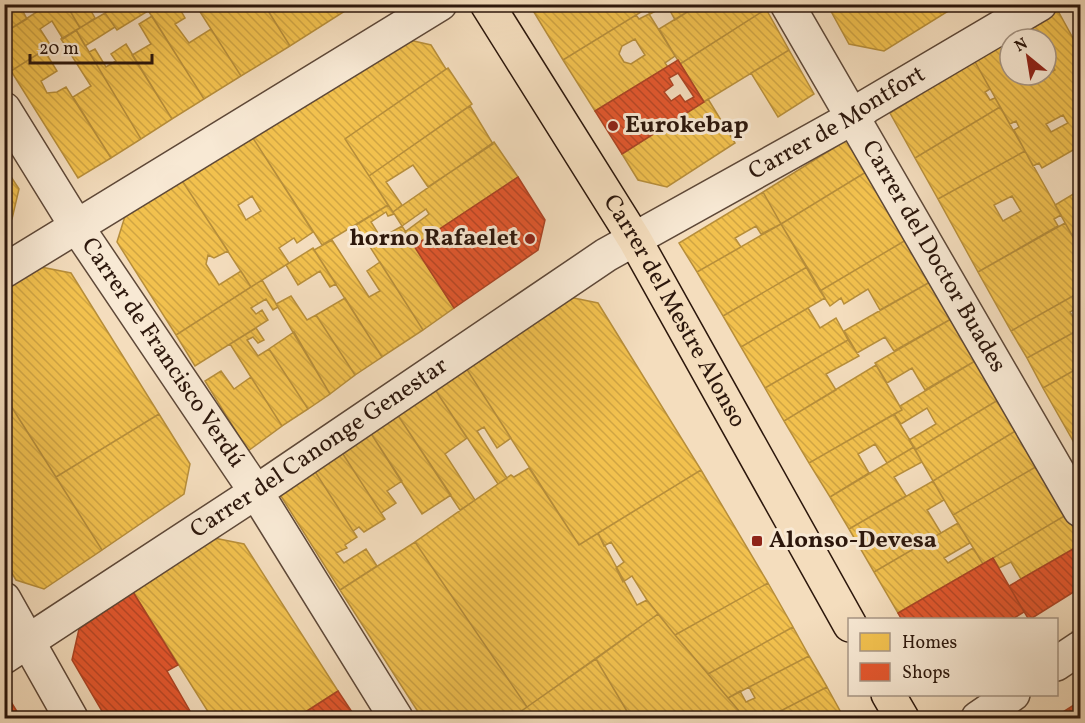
<svg xmlns="http://www.w3.org/2000/svg" width="1085" height="723" font-family="Vollkorn,serif">
  <style>
    .homes { fill: url(#homes-back-hatch); stroke: #b78e3a; stroke-width: 1.5; fill-rule: evenodd }
    .shops { fill: url(#shops-back-hatch); stroke: #ad4424; stroke-width: 1.5; fill-rule: evenodd }
    .lines { fill: none; stroke-linecap: round; stroke-linejoin: round }
    .minor-casing { stroke: #5e4838; stroke-width: 36 }
    .major-casing { stroke: #2c170c; stroke-width: 36 }
    .minor { stroke: #f8e9d4; stroke-width: 33 }
    .major { stroke: #f4ddbd; stroke-width: 33 }
    .poi-dot { fill: #8f2418; stroke: #f8e9d4; stroke-width: 2 }
    .labels { text-anchor: middle; dominant-baseline: central; stroke-width: 6; stroke-linejoin: round; paint-order: stroke }
    .street-label { font-size: 24px; fill: #2c170c; stroke: #f8e9d4 }
    .poi-label { font-size: 24px; font-weight: bold; fill: #2c170c; stroke: #f8e9d4; text-anchor: start }
  </style>
  <defs>
    <pattern id="homes-back-hatch" width="6" height="6" patternUnits="userSpaceOnUse" patternTransform="scale(1.5)"><rect width="6" height="6" fill="#f2c14e"/><path d="M-1 5l2 2M0 0l6 6M5-1l2 2" fill="none" stroke="#d0a543"/></pattern>
    <pattern id="shops-back-hatch" width="6" height="6" patternUnits="userSpaceOnUse" patternTransform="scale(1.5)"><rect width="6" height="6" fill="#e4572e"/><path d="M-1 5l2 2M0 0l6 6M5-1l2 2" fill="none" stroke="#b94726"/></pattern>
  </defs>
  <rect width="100%" height="100%" fill="#f4ddbd"/>
  <filter id="stains"><feTurbulence type="fractalNoise" baseFrequency=".00333" numOctaves="4"/><feColorMatrix values="0 0 0 0 .2 0 0 0 0 .09 0 0 0 0 .02 0 0 0 .5 -.17"/></filter>
  <radialGradient id="worn" r=".72"><stop offset=".6" stop-color="#630" stop-opacity="0"/><stop offset="1" stop-color="#630" stop-opacity=".3"/></radialGradient>
  <path class="homes" d="M4 4H19L27 19 4 33Z
    M49 4H66L80 28 63 39 52 21 40 29 51 46 11 71 4 60V33Z
    M66 4H87L95 18 80 28Z
    M144 4H177L185 18 175 24 189 43 211 29 241 76 204 99Z
    M144 4 148 11 117 30 105 13 118 4Z
    M195 4H264L290 46 241 76Z
    M267 4H356L290 46 265 6Z
    M529 4H644L646 9 563 60Z
    M644 4H700L675 20 667 5 650 14Z
    M700 4H763L766 9 680 64 659 29Z
    M827 4H947L950 10 884 51 849 44Z
    M947 4H959L950 10Z
    M766 9 789 50 704 102 680 64Z
    M1057 9 1080 51V146L1042 168 1039 163 1033 166 1014 130 1019 127 1016 121 1010 124 974 60ZM1010 39H1046V54L1055 70 1040 79 1038 75H1010ZM1063 115 1068 123 1051 132 1046 124Z
    M105 13 115 27 85 46 76 30Z
    M649 14 675 56 665 63 668 67 595 111 563 60 636 15 639 19ZM635 39 645 55 631 64 624 62 619 54 622 46Z
    M152 16 204 99 172 119 132 55 151 44 139 24Z
    M76 30 141 139 111 158 73 97 91 86 61 39Z
    M405 39 431 45 446 69 345 139 388 205 322 245 251 135Z
    M126 44 172 119 141 139 89 52 95 49 106 67 116 61 111 54Z
    M44 50 57 71 41 81 47 93 57 92 66 87 111 158 78 178 11 71Z
    M789 50 814 94 778 117 751 73Z
    M974 60 990 89 985 92 990 100 995 98 1000 107 915 158 890 113Z
    M448 68 472 104 369 176 345 139Z
    M708 99 735 143 667 187 638 180 622 154Z
    M470 106 493 144 428 187 413 165 386 182 402 205 393 212 369 176Z
    M1000 107 1025 151 938 199 915 158Z
    M251 135 313 232 297 243 294 238 279 248 289 263 251 287 181 179ZM252 196 261 211 246 220 238 205Z
    M848 139 866 172 781 224 763 192Z
    M494 142 518 177 414 246 405 232 429 214 426 209 402 226 393 212Z
    M1025 151 1061 215 1054 219 1058 226 978 272 938 199ZM1012 196 1021 211 1003 221 994 205Z
    M4 166 19 189 12 219 4 224Z
    M866 172 906 240 820 291 781 224Z
    M181 179 228 251 214 258 208 255 206 264 219 285 241 271 251 287 176 335 117 242 126 213Z
    M1080 190V214L1077 215 1080 230 1072 235 1055 205Z
    M763 192 781 224 761 234 756 226 735 238 741 247 697 272 679 243Z
    M388 205 394 214 388 216 386 212 371 222 381 238 402 226 454 308 423 330 356 225Z
    M1065 223 1080 250V292L1011 331 978 272Z
    M781 224 807 267 723 316 697 272Z
    M1080 230V250L1072 235Z
    M332 240 369 297 380 291 367 271 380 262 423 330 382 357 314 250Z
    M906 240 930 282 880 310 868 289 844 304 841 298 830 306 820 291Z
    M313 248 336 284 330 287 320 271 298 285 286 265Z
    M41 267 71 273 159 414 56 477 4 395V290Z
    M807 267 825 298 741 347 723 316Z
    M262 280 278 307 273 310 266 299 251 308 256 314 262 310 268 320 195 366 176 335Z
    M930 282 951 319 894 351 885 337 857 353 844 331Z
    M1080 292V306L1070 312 1080 329 1027 358 1011 331Z
    M291 296 307 320 316 315 355 375 330 394 276 304Z
    M569 297 598 303 701 470 579 545 466 368Z
    M345 298 382 357 355 375 316 315Z
    M808 308 820 328 836 318 848 340 765 388 741 347Z
    M951 319 975 361 925 390 912 368 887 383 875 363Z
    M256 328 264 340 258 343 253 337 247 340 258 356 269 349 308 409 282 426 230 344Z
    M1080 329V367L1043 388 1027 358Z
    M294 332 330 394 308 409 269 349Z
    M848 340 859 356 826 374 836 390 784 421 765 388Z
    M975 361 998 400 915 450 909 440 936 424 927 408 901 424 894 414 902 410 900 406Z
    M876 365 902 410 809 463 784 421Z
    M1080 367V444L1076 446 1043 388Z
    M466 368 511 438 497 448 484 427 477 431 507 478 498 484 434 388Z
    M221 371 234 389 251 377 282 426 248 451 205 381Z
    M434 388 467 438 445 454 475 500 460 510 397 414Z
    M4 395 102 550 44 589 16 580 4 560Z
    M998 400 1017 430 933 481 915 450Z
    M159 414 190 464 184 494 102 550 56 477Z
    M397 414 451 495 422 514 370 432Z
    M894 414 914 447 887 463 875 444 858 454 869 473 830 497 809 463Z
    M1017 430 1039 465 953 515 933 481Z
    M370 432 402 481 387 491 396 503 381 513 341 451Z
    M914 447 922 462 894 477 906 496 849 529 830 497Z
    M341 451 385 519 364 532 359 527 353 531 314 470Z
    M1039 465 1066 515 983 564 953 515Z
    M529 468 579 545 598 533 637 605 647 600 658 614 527 707 415 542 511 475 514 477Z
    M314 470 357 537 345 545 347 548 336 553 344 563 366 549 377 566 340 590 279 493Z
    M701 470 768 583 675 635 647 600 632 576 623 582 616 568 624 562 611 542 604 546 598 533Z
    M933 481 944 500 927 510 941 533 874 572 849 529Z
    M1066 515 1080 539V545L1021 579 1011 562 999 568 993 558Z
    M958 523 970 543 944 558 948 563 973 548 983 564 898 613 874 572Z
    M214 538 244 544 338 691 296 718H212L133 592Z
    M415 542 527 707 511 718H422L340 590Z
    M768 583 793 627 708 674 675 635Z
    M658 614 675 635 745 718H631L596 659Z
    M793 627 809 656 728 698 708 674Z
    M809 656 827 687 767 718H745L728 698 740 691 746 702 755 698 749 687Z
    M596 659 631 718H511L527 707Z
    M827 687 844 718H767Z"/>
  <path class="shops" d="M678 60 704 102 622 154 595 111ZM678 73 694 97 685 102 680 95 671 101 664 92 673 85 669 78Z
    M518 177 545 220 538 250 454 308 414 246Z
    M1080 545V588L1029 620 1009 586Z
    M993 558 1024 612 1011 620H902L898 613Z
    M133 592 178 665 167 671 194 718H106L72 660 79 629Z
    M338 691 356 718H296Z
    M4 696 8 697 21 718H4Z
    M1080 701V718H1059L1058 715Z"/>
  <g class="lines">
    <g class="minor-casing">
      <g id="minor">
        <path id="s1" d="M787 4 1080 510"/>
        <path id="s2" d="M4 109 77 227 256 492 396 718"/>
        <path d="M4 271 440 4"/>
        <path d="M4 599 71 718"/>
        <path id="s3" d="M4 657 256 492 606 255 854 117 867 106 1040 4"/>
        <path d="M1056 664 1080 648"/>
        <path d="M978 718 1013 694"/>
      </g>
    </g>
    <g class="major-casing">
      <g id="major">
        <path id="s4" d="M487 4 635 240 850 625"/>
        <path d="M888 694 902 718"/>
      </g>
    </g>
    <use href="#minor" class="minor"/>
    <use href="#major" class="major"/>
  </g>
  <g class="poi-dot">
    <circle cx="613" cy="126" r="6"/>
    <circle cx="530" cy="239" r="6"/>
    <rect x="751" y="535" width="12" height="12" rx="3"/>
  </g>
  <g class="labels">
    <g class="street-label">
      <text stroke="none"><textPath href="#s3" startOffset="990">Carrer de Montfort</textPath></text>
      <text stroke="none"><textPath href="#s1" startOffset="292">Carrer del Doctor Buades</textPath></text>
      <text stroke="none"><textPath href="#s4" startOffset="360">Carrer del Mestre Alonso</textPath></text>
      <text stroke="none"><textPath href="#s2" startOffset="291">Carrer de Francisco Verdú</textPath></text>
      <text stroke="none"><textPath href="#s3" startOffset="378">Carrer del Canonge Genestar</textPath></text>
    </g>
    <g class="poi-label">
      <text x="625" y="126">Eurokebap</text>
      <text x="518" y="239" text-anchor="end">horno Rafaelet</text>
      <text x="769" y="541">Alonso-Devesa</text>
    </g>
  </g>
  <rect width="1085" height="723" fill="none" stroke="#f4ddbd" stroke-width="24"/>
  <rect x="6" y="6" width="1073" height="711" fill="none" stroke="#2c170c" stroke-width="3"/>
  <rect x="12" y="12" width="1061" height="699" fill="none" stroke="#2c170c" stroke-width="1.5"/>
  <rect x="848" y="618" width="210" height="78" fill="#f8e9d4" stroke="#a69584" stroke-width="1.5"/>
  <rect x="860" y="633" width="30" height="18" fill="#f2c14e" stroke="#a69584" stroke-width="1.5"/>
  <text x="902" y="648" font-size="18" fill="#2c170c">Homes</text>
  <rect x="860" y="663" width="30" height="18" fill="#e4572e" stroke="#a69584" stroke-width="1.5"/>
  <text x="902" y="678" font-size="18" fill="#2c170c">Shops</text>
  <g transform="translate(1028 57) rotate(330)"><circle r="28" fill="#f8e9d4" stroke="#a69584" stroke-width="1.5"/>
  <path d="M0-4.5L10 22L0 15L-10 22Z" fill="#8f2418"/>
  <text y="-9" font-size="16" font-weight="bold" text-anchor="middle" fill="#2c170c">N</text>
  </g>
  <path d="M30 54v9h122v-9" fill="none" stroke="#2c170c" stroke-width="3"/>
  <text x="39" y="54" font-size="18" fill="#2c170c" stroke="#f8e9d4" stroke-width="4.5" paint-order="stroke">20 m</text>
  <rect width="100%" height="100%" filter="url(#stains)"/>
  <rect width="100%" height="100%" fill="url(#worn)"/>
</svg>
